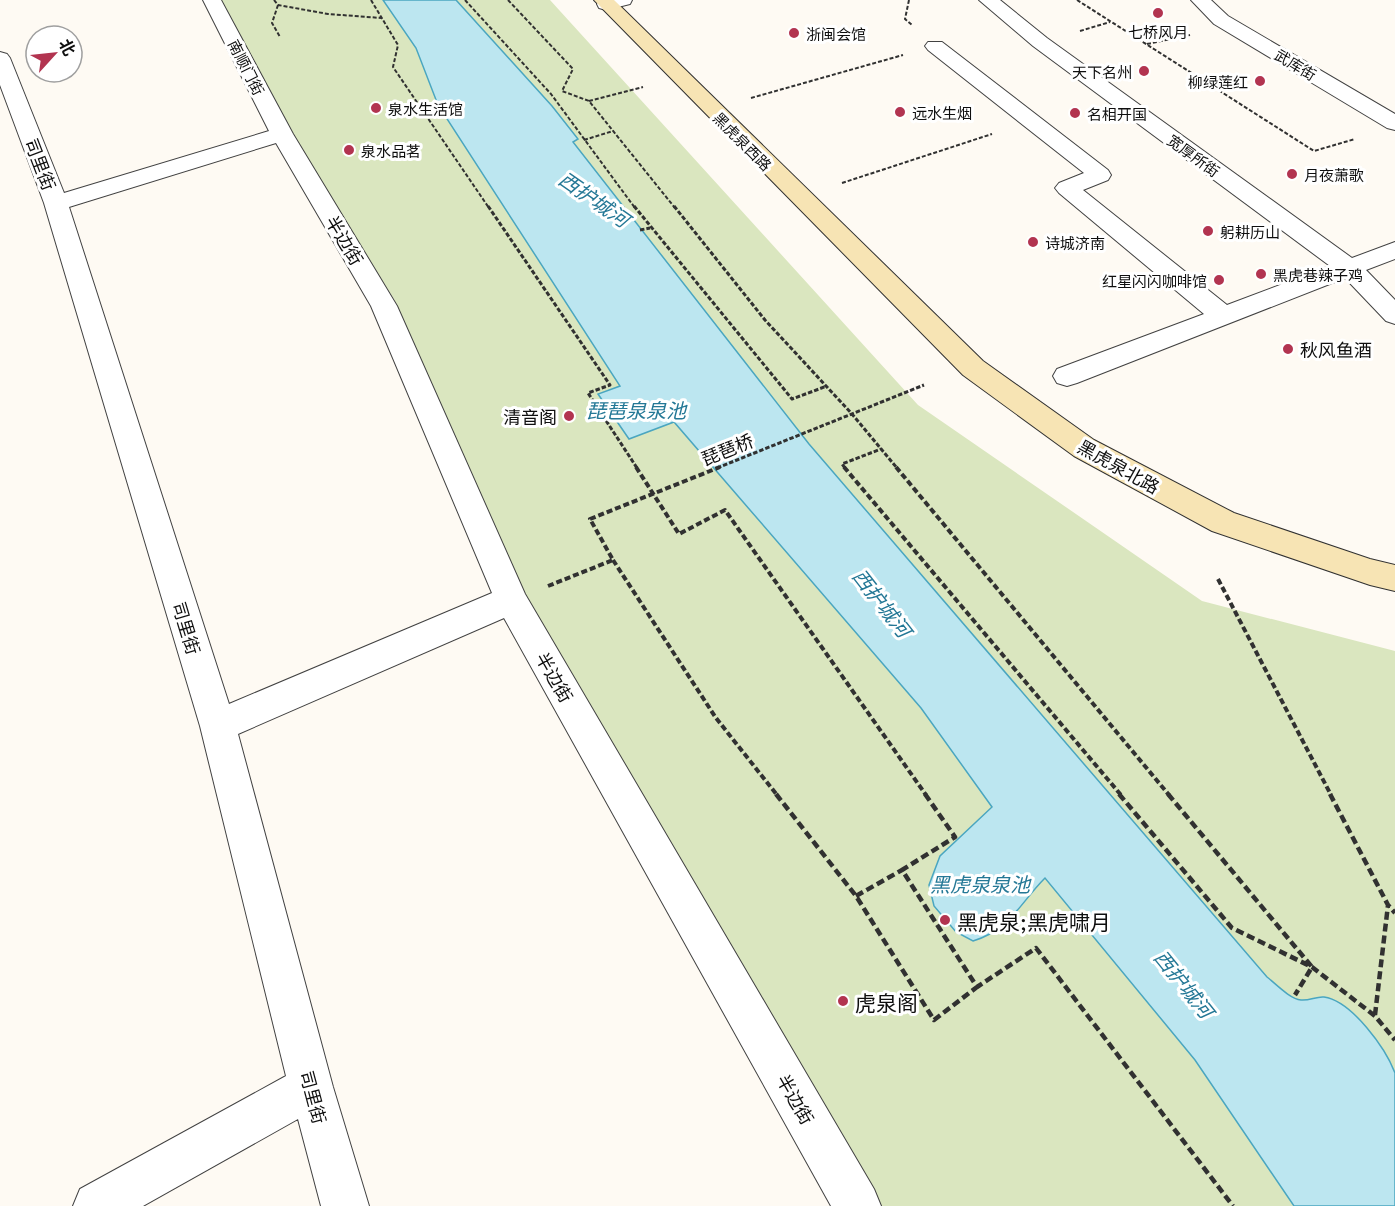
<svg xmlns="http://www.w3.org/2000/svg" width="1395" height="1206" font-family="Literata,'Noto Sans SC',serif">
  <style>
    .green { fill: #dae6bf }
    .water { fill: #bce6f0; stroke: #4aa6c0; stroke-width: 1.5 }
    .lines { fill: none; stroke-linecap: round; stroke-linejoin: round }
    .street-casing { stroke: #424242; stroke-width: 2 }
    .secondary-casing { stroke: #313131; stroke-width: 2 }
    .path-far3 { stroke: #313131; stroke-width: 2; stroke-dasharray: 4 2; stroke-linecap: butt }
    .path-far2 { stroke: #313131; stroke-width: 3; stroke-dasharray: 4.5 2; stroke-linecap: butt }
    .path-far1 { stroke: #313131; stroke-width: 4; stroke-dasharray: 6 3; stroke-linecap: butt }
    .path { stroke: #313131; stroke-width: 4.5; stroke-dasharray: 8 4; stroke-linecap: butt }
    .street { fill: #fff; fill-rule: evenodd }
    .secondary { fill: #f7e4b4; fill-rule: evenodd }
    .poi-dot { fill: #b23450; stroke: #fff; stroke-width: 2 }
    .labels { text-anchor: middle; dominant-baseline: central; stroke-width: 6; stroke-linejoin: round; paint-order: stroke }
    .far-poi-label { font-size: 15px; fill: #0f0f0f; stroke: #fff; text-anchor: start }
    .far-street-label { font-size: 15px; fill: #0f0f0f; stroke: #fff }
    .street-label { font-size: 18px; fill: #0f0f0f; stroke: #fff }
    .poi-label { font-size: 18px; fill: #0f0f0f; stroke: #fff; text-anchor: start }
    .water-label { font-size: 20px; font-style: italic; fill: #247896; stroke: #fff }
    .near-poi-label { font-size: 21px; fill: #0f0f0f; stroke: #fff; text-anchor: start }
  </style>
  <rect width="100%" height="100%" fill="#fefaf3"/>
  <path class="green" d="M219 0H550L918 405 1202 601 1395 651V1206H868L521 587 394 299 286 128Z"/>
  <path class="water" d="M383 0H456L552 106 578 139 573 142 809 444 1267 977C1276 984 1290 999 1301 1000 1309 1001 1317 996 1324 997 1352 1001 1386 1049 1395 1073V1206H1294L1195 1060 1045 878C1020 903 1010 930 973 941L956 932 934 906 929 885 940 856 992 807 921 708 674 422 629 439 598 394 620 386 438 105 416 48Z"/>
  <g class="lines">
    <g class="street-casing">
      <path id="street" d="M203 0H221L293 134 397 306 525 594 874 1189 881 1206H831L504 618 238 734 333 1087 369 1206H321L298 1119 143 1206H73L80 1189 286 1076 200 726 44 203 0 85V52L7 54 10 58 64 193 269 131ZM276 143 371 306 492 593 229 704 69 207Z
        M599 0H632L630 4 606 10 599 8 597 4Z
        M979 0H1000L1047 38 1352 258 1395 242V259L1366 270 1395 300V324L1386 321 1345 278 1077 383 1067 386 1057 383 1053 376 1057 369 1204 314 1059 193 1055 188 1059 183 1084 173 928 50 925 46 928 42H942L1108 170 1111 175 1108 180 1083 190 1227 305 1330 266 1033 46Z
        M1191 0H1211L1228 16 1395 114V130L1387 128 1214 24Z"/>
    </g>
    <g class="secondary-casing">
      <path id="secondary" d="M594 0H614L983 361 1094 440 1234 513 1370 559 1395 565V591L1370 585 1212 531 1074 456 963 375Z"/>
    </g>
    <path class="path-far3" d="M274 0 278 5 328 14 381 18
      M371 0 398 45 393 67 489 208
      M465 0 551 94 635 208
      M508 0 573 69 562 91 589 101 675 208
      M909 0 905 19 912 25
      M1077 0 1314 151 1355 139
      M278 5 272 23 280 37
      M1080 31 1110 22
      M1147 44 1190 35
      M751 98 903 55
      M589 101 643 87
      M584 140 613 131
      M842 183 992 134"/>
    <path class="path-far2" d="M488 206 610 385 588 393 637 468
      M634 206 792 399 827 386
      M674 206 765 320 852 414 897 468
      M640 230 650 228
      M717 468 924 385
      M845 468 842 464 881 449"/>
    <path class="path-far1" d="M636 467 679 534 725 510 926 795
      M844 467 1121 795
      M896 467 1169 795
      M613 560 716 718 777 795
      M1218 579 1331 795
      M548 586 613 560 590 519 720 467"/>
    <path class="path" d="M776 794 856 896 934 1020 977 987
      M925 794 955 837 902 870 977 987 1036 948 1233 1206
      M1119 794 1232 928 1312 967 1375 1016 1395 1040
      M1168 794 1312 967 1295 995
      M1330 794 1388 905 1395 913
      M856 896 902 870
      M1375 1015 1388 905"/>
    <use href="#street" class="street"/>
    <use href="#secondary" class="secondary"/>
  </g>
  <g class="poi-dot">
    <circle cx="1158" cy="13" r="6"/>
    <circle cx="794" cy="33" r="6"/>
    <circle cx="1144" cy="71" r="6"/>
    <circle cx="1260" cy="81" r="6"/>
    <circle cx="376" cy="108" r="6"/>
    <circle cx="900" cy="112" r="6"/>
    <circle cx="1075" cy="113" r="6"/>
    <circle cx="349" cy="150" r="6"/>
    <circle cx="1292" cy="174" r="6"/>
    <circle cx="1208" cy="231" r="6"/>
    <circle cx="1033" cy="242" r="6"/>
    <circle cx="1261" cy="274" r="6"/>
    <circle cx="1219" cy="280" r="6"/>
    <circle cx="1288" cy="349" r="6"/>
    <circle cx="569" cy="416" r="6"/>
    <circle cx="945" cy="920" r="6"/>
    <circle cx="843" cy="1001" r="6"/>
  </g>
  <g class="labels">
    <g class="far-poi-label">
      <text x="1158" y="31" text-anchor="middle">七桥风月</text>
      <text x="806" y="33">浙闽会馆</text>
      <text x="1132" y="71" text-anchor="end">天下名州</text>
      <text x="1248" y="81" text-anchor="end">柳绿莲红</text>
      <text x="388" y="108">泉水生活馆</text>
      <text x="912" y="112">远水生烟</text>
      <text x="1087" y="113">名相开国</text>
      <text x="361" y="150">泉水品茗</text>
      <text x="1304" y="174">月夜萧歌</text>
      <text x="1220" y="231">躬耕历山</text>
      <text x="1045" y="242">诗城济南</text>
      <text x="1273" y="274">黑虎巷辣子鸡</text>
      <text x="1207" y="280" text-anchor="end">红星闪闪咖啡馆</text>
    </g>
    <g class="far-street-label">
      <text transform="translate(1296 64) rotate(31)">武库街</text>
      <text transform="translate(247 67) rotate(63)">南顺门街</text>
      <text transform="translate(743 141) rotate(45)">黑虎泉西路</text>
      <text transform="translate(1194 155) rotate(36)">宽厚所街</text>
    </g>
    <g class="street-label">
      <text transform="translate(41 164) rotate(69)">司里街</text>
      <text transform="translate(345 240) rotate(59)">半边街</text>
      <text transform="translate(727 449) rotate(-22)">琵琶桥</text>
      <text transform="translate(1119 466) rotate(29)">黑虎泉北路</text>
      <text transform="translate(187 628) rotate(73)">司里街</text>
      <text transform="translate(555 677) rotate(60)">半边街</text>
      <text transform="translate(314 1097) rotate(75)">司里街</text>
      <text transform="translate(796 1099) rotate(60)">半边街</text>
    </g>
    <g class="poi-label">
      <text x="1300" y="349">秋风鱼酒</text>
      <text x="557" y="416" text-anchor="end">清音阁</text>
    </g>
    <g class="water-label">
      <text transform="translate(595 198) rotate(35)">西护城河</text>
      <text x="636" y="409">琵琶泉泉池</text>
      <text transform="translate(883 602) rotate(52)">西护城河</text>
      <text x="980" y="883">黑虎泉泉池</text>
      <text transform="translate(1185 983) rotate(51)">西护城河</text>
    </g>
    <g class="near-poi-label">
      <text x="957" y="920">黑虎泉;黑虎啸月</text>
      <text x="855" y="1001">虎泉阁</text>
    </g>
  </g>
  <g transform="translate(54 54) rotate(63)"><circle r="28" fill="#ffffff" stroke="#9f9f9f" stroke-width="1.5"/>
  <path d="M0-4.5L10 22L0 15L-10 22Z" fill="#b23450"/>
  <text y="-9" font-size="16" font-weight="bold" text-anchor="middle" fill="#0f0f0f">北</text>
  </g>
</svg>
